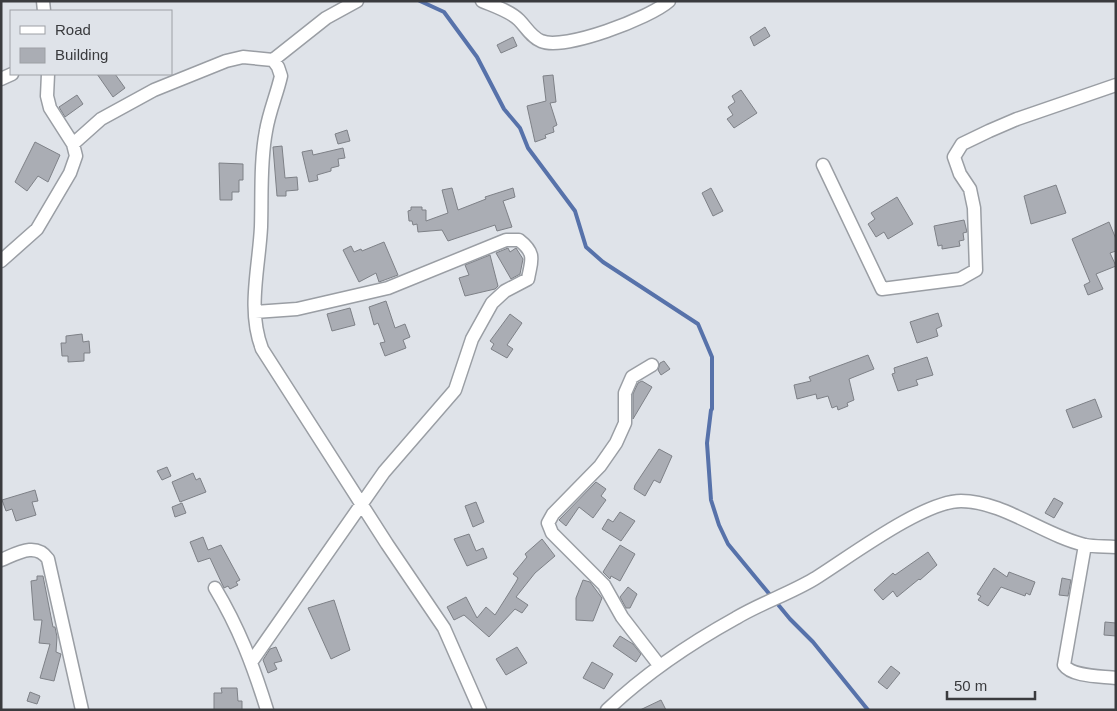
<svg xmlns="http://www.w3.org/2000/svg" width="1117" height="711" font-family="Arial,sans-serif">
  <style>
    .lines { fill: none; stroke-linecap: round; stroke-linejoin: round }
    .stream { stroke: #5772aa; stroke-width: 4 }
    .building { fill: #aaadb4; stroke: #7e8187 }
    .minor-casing { stroke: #9a9ea4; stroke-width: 15 }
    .minor { stroke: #fff; stroke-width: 12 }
  </style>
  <rect width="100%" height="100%" fill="#dfe3e9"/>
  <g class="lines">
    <path class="stream" d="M420 1 444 12 477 57 504 109 520 128 528 148 575 211 586 247 603 262 698 324 712 357V409
      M711 410 707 443 711 500 719 525 728 544 790 619 813 642 868 710"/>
  </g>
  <path class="building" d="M765 27 770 36 754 46 750 37Z
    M513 37 517 46 501 53 497 45Z
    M97 74H115L125 88 113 97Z
    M553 75 556 102 550 103 557 125 553 127 554 132 545 135 546 138 535 142 527 106 546 101 543 76Z
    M741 90 757 113 734 128 727 119 733 115 728 107 735 102 732 96Z
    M77 95 83 104 65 117 59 107Z
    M347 130 350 141 338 144 335 134Z
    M35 142 60 155 48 182 38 176 27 191 15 182Z
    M282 146 285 178 297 177 298 190 286 191V196H277L273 147Z
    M343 148 345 158 338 159 339 166 331 168V171L317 175 318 180 309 182 302 152 312 150 313 155Z
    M219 163 243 164V180H239V192H232V200H220Z
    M1056 185 1066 213 1031 224 1024 196Z
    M452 188 458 210 486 199 485 197 513 188 515 197 503 201 512 227 497 231 495 225 448 241 442 230 418 232 417 224 413 225 412 221H409L408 211 411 210V207H422V210H426V221L448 213 442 190Z
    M711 188 723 211 713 216 702 193Z
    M897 197 913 224 888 239 884 232 876 237 868 224 875 219 871 213Z
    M964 220 967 232 963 233 964 240 959 241 960 246 942 249V245L938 246 934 226Z
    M1109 222 1116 239V251L1110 253 1116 266 1096 274 1103 289 1088 295 1084 285 1090 282 1072 239Z
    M384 242 398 275 379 282 376 273 359 282 343 250 351 246 354 252 361 249 362 251Z
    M508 248 510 252 516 248 523 259 520 274 511 279 496 253Z
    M490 255 498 286 495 289 465 296 459 278 469 275 465 265Z
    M386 301 395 328 405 324 410 337 403 340 406 348 385 356 380 343 385 342 378 323 374 325 369 307Z
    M350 308 355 325 332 331 327 314Z
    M938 313 942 326 936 329 938 336 917 343 910 322Z
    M510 314 522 323 507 345 513 349 507 358 491 349 494 344 490 341Z
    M82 334 83 342 89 341 90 353H84V361L68 362V356H62L61 343H66V336Z
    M868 355 874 369 849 379 854 400 847 403 848 406 838 410 837 406 832 408 828 396 817 399 816 394 797 399 794 385 811 381 809 377Z
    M927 357 933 375 916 380 918 385 898 391 892 374 895 373 894 368Z
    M664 361 670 369 661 375 658 370 660 363Z
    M642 381 652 387 633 419V394L638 383Z
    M1095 399 1102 417 1073 428 1066 410Z
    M659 449 672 456 660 483 654 480 645 496 634 489 635 485Z
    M167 467 171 476 162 480 157 471Z
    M193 473 196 480 200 478 206 492 180 502 172 482Z
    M596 482 606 489 601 496 606 500 593 518 579 507 566 526 559 520Z
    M35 490 38 501 32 502 36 515 16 521 12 509 6 511 2 500Z
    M1054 498 1063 503 1054 518 1045 513Z
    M476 502 484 522 473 527 465 506Z
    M182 503 186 513 175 517 172 507Z
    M620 512 635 521 621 541 602 529 608 519 613 522Z
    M469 534 476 551 483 548 487 558 467 566 454 539Z
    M203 537 208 550 221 545 240 580 236 582 238 585 230 589 228 586 224 588 210 558 198 562 190 542Z
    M542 539 555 556 535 573 516 597 528 605 522 613 515 609 489 637 464 615 454 620 447 607 466 597 477 618 486 607 495 615 516 582 518 578 513 574 527 557 525 554Z
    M620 545 635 554 620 581 611 576 610 579 603 572Z
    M928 552 937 565 920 580 919 579 897 597 893 591 883 600 874 590 893 573 895 575Z
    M994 568 1007 577 1009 572 1035 582 1030 595 1026 593 1025 596 1001 587 988 606 978 600 981 596 977 594Z
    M37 576H43L53 627H55L57 637 56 652 61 654 54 681 40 678 50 644 39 643 42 620H34L31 581 37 580Z
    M1062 578 1071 580 1068 596 1059 595Z
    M583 580 590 582 602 598 593 621 576 620V598Z
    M628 587 637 594 630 608H626L620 597Z
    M334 600 350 650 331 659 308 608Z
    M1105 622 1116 623V636L1104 635Z
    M620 636 633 644 641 654 636 662 613 646Z
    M276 647 282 661 274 663 277 669 268 673 263 660 270 649Z
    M517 647 527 663 506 675 496 659Z
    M592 662 613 674 604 689 583 678Z
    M891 666 900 673 887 689 878 682Z
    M221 688H237L238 701H242V710H214V693H222Z
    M30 692 40 696 37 704 27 701Z
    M661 700 666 710H640Z"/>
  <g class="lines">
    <g class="minor-casing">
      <path id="minor" d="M43 1 44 11
        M482 1C494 6 510 11 519 20 526 27 531 37 541 41 564 51 650 18 669 1
        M273 60 326 18 357 1
        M1 79 12 74
        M73 144 101 119 154 90 226 61 243 57 273 60 278 67 281 76C277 94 269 112 266 131 260 162 262 196 261 227 259 268 247 310 262 349L387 544 444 628 480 710
        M823 165 882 289 960 279 976 270 974 208 970 189 960 174 954 157 962 144 989 131 1017 119 1116 85
        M1 261 37 229 70 173 76 156 73 144 50 108 47 96 48 74
        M652 365 632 377 625 393V423L616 443 600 466 553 514 548 523 552 533 604 585 622 617 659 665
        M1085 545 1064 665C1072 677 1102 676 1116 678
        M1 560C18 553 36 542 48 559L82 710
        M215 588C239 628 253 665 267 710
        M252 661 384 472 455 390 472 339 492 303 505 291 528 279C531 261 537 254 519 240H506L388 288 297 309 255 312
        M607 710C646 673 689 644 736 618 761 603 789 594 814 579 848 558 923 501 961 501 1003 501 1045 536 1085 545 1095 547 1106 546 1116 547"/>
    </g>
    <use href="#minor" class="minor"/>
  </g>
  <rect width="1117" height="711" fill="none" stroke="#3a3b3e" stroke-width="5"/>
  <rect x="10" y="10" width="162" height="65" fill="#dfe3e9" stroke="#9da0a5"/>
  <rect x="20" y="26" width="25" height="8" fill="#ffffff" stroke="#9da0a5"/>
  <text x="55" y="35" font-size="15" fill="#3a3b3e">Road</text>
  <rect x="20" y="48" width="25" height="15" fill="#aaadb4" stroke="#9da0a5"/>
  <text x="55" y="60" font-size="15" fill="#3a3b3e">Building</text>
  <path d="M947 691v8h88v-8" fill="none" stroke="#3a3b3e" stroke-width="2.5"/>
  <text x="954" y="691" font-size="15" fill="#3a3b3e" stroke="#dfe3e9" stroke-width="4" paint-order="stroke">50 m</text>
</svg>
